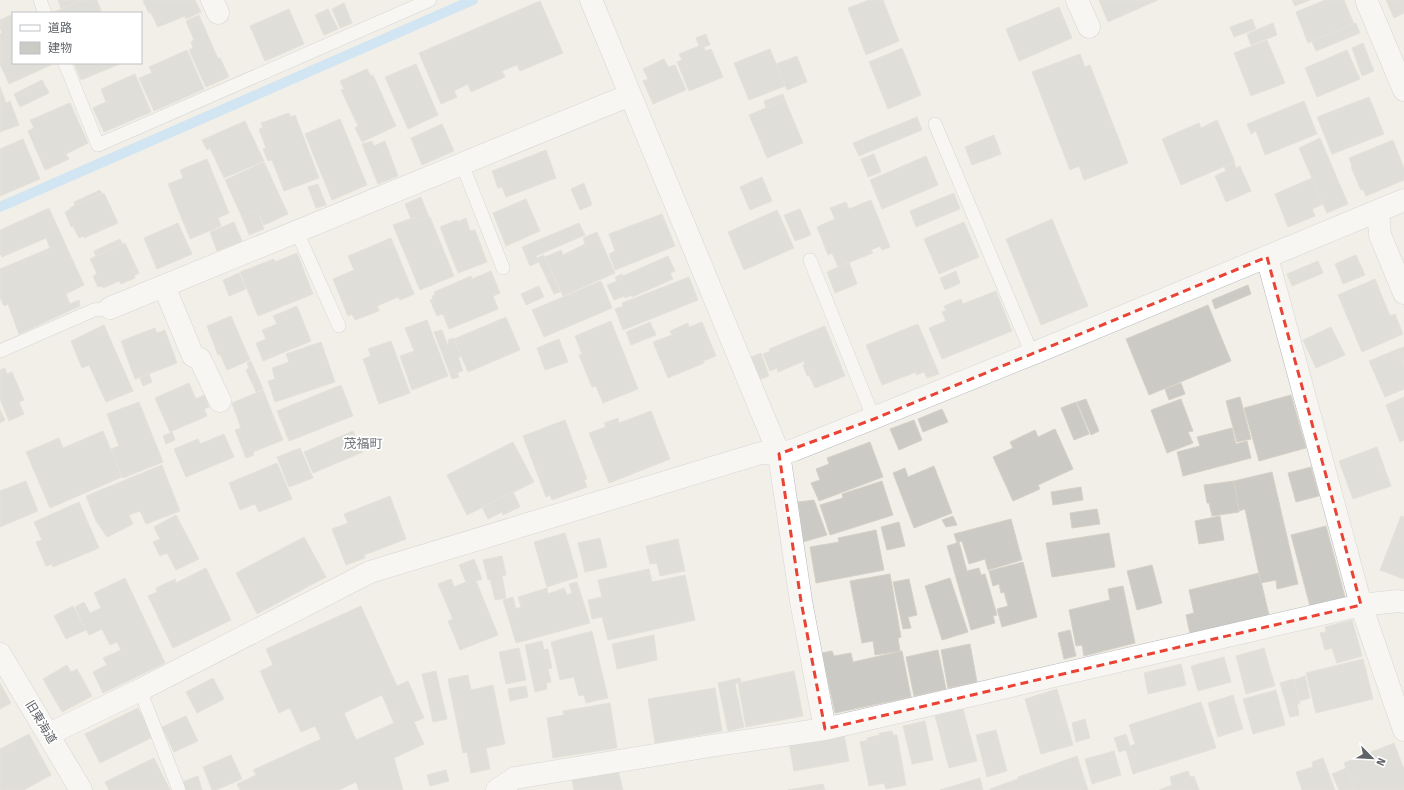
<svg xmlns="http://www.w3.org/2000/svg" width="1404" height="790" font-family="'Fira Sans','Noto Sans JP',sans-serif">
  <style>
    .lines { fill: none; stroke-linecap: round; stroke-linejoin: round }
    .stream { stroke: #aadaff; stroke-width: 10 }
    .building { fill: #cccac5; stroke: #d6d1c6; fill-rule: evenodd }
    .lane-casing { stroke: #b5b8bc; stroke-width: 14 }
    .street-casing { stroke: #b5b8bc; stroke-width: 23 }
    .lane { stroke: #fff; stroke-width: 13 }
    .street { stroke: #fff; stroke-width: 22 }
    .marked { fill: none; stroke: #ea4335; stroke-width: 3; stroke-dasharray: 8 5; stroke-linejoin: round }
    .labels { text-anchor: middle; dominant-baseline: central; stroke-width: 3.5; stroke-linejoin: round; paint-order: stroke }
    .street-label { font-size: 12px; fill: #5f6368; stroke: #fff }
    .neighbourhood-label { font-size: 13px; fill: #70757a; stroke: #fff }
  </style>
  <rect width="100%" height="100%" fill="#f1efe8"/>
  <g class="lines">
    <path class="stream" d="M0 207 473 0"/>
  </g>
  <path class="building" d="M58 0H83L61 9Z
    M83 0H97L102 13H54V12Z
    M146 0H195L201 12 186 19 185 16 158 27 151 13H149L143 1Z
    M869 0H883L899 41 866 55 848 8Z
    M1099 0H1158L1108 22Z
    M1292 0H1310L1295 6Z
    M1325 0H1344L1354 24 1308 43 1296 12Z
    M1386 0H1404V13L1394 18Z
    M540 1 563 53 520 71 517 65 502 71 505 77 471 92 468 84 454 91 457 97 441 104 419 53Z
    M344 3 352 23 340 28 332 9Z
    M1059 7 1072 38 1019 61 1006 29Z
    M289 9 304 44 265 61 250 26Z
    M328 9 338 29 324 35 315 15Z
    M13 14V63H51V65L9 84 0 64V34L2 33 0 28V20Z
    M199 15 218 59 220 58 229 77 206 87 189 50 193 48 191 42 194 40 186 21Z
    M1252 19 1256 29 1234 37 1230 27Z
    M1273 23 1277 35 1251 45 1247 34Z
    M1356 23 1360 33 1316 51 1312 41Z
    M706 34 710 45 704 47 705 51 711 49 723 77 689 91 677 62 682 60 679 54 699 46 696 38Z
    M1267 40 1285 83 1251 96 1234 53Z
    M1363 43 1374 71 1362 76 1352 48Z
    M902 48 921 95 888 109 869 62Z
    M770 49 785 86 749 100 734 63Z
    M187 50 204 89 154 111 139 78 152 73 149 67Z
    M1347 50 1360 79 1317 97 1305 68Z
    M1080 54 1085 67 1090 65 1128 163 1084 180 1079 166 1070 170 1032 72Z
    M797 56 807 82 787 90 776 64Z
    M664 59 668 67 675 65 686 90 653 104 643 81 648 79 643 69Z
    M74 63H122L81 80Z
    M416 64 438 115 408 129 385 77Z
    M367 69 371 76 373 75 396 126 362 142 355 128 358 126 341 90 344 89 340 81Z
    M135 74 151 112 104 132 93 108 106 102 101 89Z
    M42 80 49 93 20 107 14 94Z
    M0 87 6 103 10 101 19 125 0 132Z
    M783 94 785 100 766 108 764 101Z
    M1369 97 1384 134 1332 154 1317 117Z
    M785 100 803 143 767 158 749 115Z
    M1304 101 1317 134 1265 155 1256 131 1251 134 1247 124Z
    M70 103 88 143 66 154 69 159 45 170 28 131 34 128 30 120Z
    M289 113 291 117 295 115 319 178 284 191 272 160 268 161 263 149 266 148 259 129 263 128 261 123Z
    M917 117 922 130 859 156 853 143Z
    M340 119 367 185 332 200 305 134Z
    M1217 120 1235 162 1181 185 1162 139 1199 123 1201 128Z
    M245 121 264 161 224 178 210 148 207 150 202 140Z
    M442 124 454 151 422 165 411 138Z
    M994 135 1001 154 972 165 965 147Z
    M1320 138 1348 204 1327 213 1299 148Z
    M23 139 40 179 0 196V149Z
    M1393 140 1404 168V180L1366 196 1363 189 1361 190 1351 167 1352 166 1349 158Z
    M372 141 374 146 385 141 398 176 378 184 362 144Z
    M546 150 556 178 506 197 502 187 498 188 492 171Z
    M874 154 881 172 868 177 861 159Z
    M926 156 938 185 882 209 870 180Z
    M207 159 229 213 218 218 221 226 190 239 168 184 183 178 180 170Z
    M264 162 288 214 264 225 257 210 242 217 225 180Z
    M1234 162 1236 168 1240 166 1251 191 1226 202 1215 176 1226 171 1224 166Z
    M762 177 772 201 750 210 740 187Z
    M1312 178 1323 204 1312 209 1315 216 1288 227 1275 194Z
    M584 183 592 205 580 210 571 189Z
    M318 184 326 205 316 208 308 187Z
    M100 190 102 194 75 205 74 202Z
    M104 193 118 223 84 238 83 236 79 238 73 226 71 227 65 212 71 209 70 208 75 205Z
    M954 193 960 209 916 227 910 211Z
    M421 197 429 217 417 222 415 217 411 219 405 204Z
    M526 199 540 231 506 246 493 213Z
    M871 200 890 247 882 250 880 246 871 250 873 253 838 267 832 253 828 255 817 227 835 219 830 208 846 202 849 209Z
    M49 208 84 285 66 294 70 304 79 300 80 306 19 334 8 304 4 306 0 297V269L50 248 46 238 2 257 0 253V230Z
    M800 209 811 235 795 241 784 215Z
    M257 210 264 229 249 235 242 217Z
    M777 210 794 248 744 270 728 232Z
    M662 214 675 246 615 270 609 254 615 251 609 234Z
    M415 217 417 222 430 217 454 276 420 290 393 225Z
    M466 218 470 231 475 230 487 262 458 273 440 227 457 220 458 222Z
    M1052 219 1088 306 1041 325 1006 239Z
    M234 222 242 241 217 251 210 232Z
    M964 222 979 257 939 274 924 239Z
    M178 223 192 254 157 269 144 238Z
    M579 223 585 235 536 256 539 262 530 266 522 247Z
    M597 232 615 273 563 296 545 257 561 250 563 255 585 244 583 238Z
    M391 238 414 294 400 300 398 297 377 306 379 311 355 320 352 314 348 316 333 279 354 270 348 256Z
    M120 239 122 244 96 256 94 251Z
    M125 243 139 273 134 276 135 278 121 284 119 281 103 288 102 286 98 287 93 276 97 274 90 259Z
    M297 253 313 294 258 316 240 272 274 259 275 262Z
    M544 255 560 292 554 294 537 258Z
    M1356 255 1365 275 1343 284 1335 264Z
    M668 256 675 271 670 273 673 279 632 297V295L625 298 624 296 614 300 607 285 617 281 615 277 622 274 623 276Z
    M1318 261 1323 273 1292 286 1287 274Z
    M849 262 857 284 835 293 827 272Z
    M491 271 500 293 493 296 498 309 449 329 443 314 437 316 430 300 433 299 432 296 435 295 434 292 471 276 472 279Z
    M956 271 960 283 945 290 940 278Z
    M239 273 246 289 229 296 223 280Z
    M689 277 698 300 623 330 615 309 623 306 622 303Z
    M1375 279 1390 316 1395 314 1403 334 1362 352 1338 295Z
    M601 281 612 308 544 337 532 310Z
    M1248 285 1251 294 1215 309 1212 300Z
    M539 286 544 297 526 305 521 294Z
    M996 291 1012 331 942 359 929 328 946 321 942 312 946 311 944 306 961 299 963 304Z
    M1208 305 1231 361 1149 395 1126 339Z
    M297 306 311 341 263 361 256 343 266 339 262 330 277 324 273 316Z
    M231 316 250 360 227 370 220 354 218 355 207 326Z
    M506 317 520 350 468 372 454 339Z
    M427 320 448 376 412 390 400 356 414 351 405 328Z
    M611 321 638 389 603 403 596 386 592 387 579 355 582 354 575 336Z
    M650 322 656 335 631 345 626 332Z
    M702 322 716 356 703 361 704 363 668 378 653 342 672 335 670 331 688 323 689 327Z
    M918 324 939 374 927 378 924 372 916 375V372L882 385 866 345Z
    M104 325 133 391 106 402 89 365 82 368 71 341Z
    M825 326 845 376 815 388 809 375 807 376 803 365 805 364 804 361 778 372 777 368 770 371 763 354 770 351 769 349Z
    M1331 327 1345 355 1316 368 1303 340Z
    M155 328 157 333 165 330 177 363 135 379 121 341Z
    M442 330 447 344 449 343 448 340 453 338 461 357H458L463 371 457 373 459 377 452 379 434 332Z
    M559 339 568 362 545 370 537 348Z
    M391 341 410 393 379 404 363 359 371 356 368 349Z
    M321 342 335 382 275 402 268 381 275 379 272 368 289 362 286 354Z
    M1404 347V363L1398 349Z
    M1398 349 1404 363V389L1385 397 1369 361Z
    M761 353 769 376 759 380 751 357Z
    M251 361 263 389 256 392 246 370 249 368 247 363Z
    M5 368 7 374 12 372 24 400 19 402 24 414 9 421 0 399V370Z
    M149 374 152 382 143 386 140 378Z
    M189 383 196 399 204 395 209 407 204 409 207 416 170 432 155 398Z
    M1181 383 1185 394 1169 400 1165 389Z
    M341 385 353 416 289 441 277 411Z
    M263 390 283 440 253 452 254 455 246 458 235 430 241 428 232 403Z
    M1291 395 1306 448 1259 461 1244 408Z
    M1240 397 1251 439 1237 442 1226 401Z
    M1404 397V440L1400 442 1386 405Z
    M1086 399 1099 431 1091 435 1077 402Z
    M1181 399 1193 431 1188 432 1193 443 1167 453 1151 410Z
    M139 402 163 462 123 478 111 449 119 446 107 414Z
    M1076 402 1089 434 1074 440 1061 408Z
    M942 409 948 422 923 432 918 419Z
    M0 410 5 420 0 423Z
    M651 411 670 459 609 483 589 433 606 427 604 423 618 418 619 423Z
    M565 420 587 479 584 480 587 487 552 500 550 495 546 497 523 436Z
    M914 420 922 440 899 450 890 429Z
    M1232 428 1236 444 1247 441 1251 458 1183 476 1177 452 1200 446 1197 437Z
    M1055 429 1073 469 1038 485 1040 489 1013 501 993 457 1013 448 1010 442 1035 430 1038 437Z
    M103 431 122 477 50 508 26 452 59 438 63 448Z
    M353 431 363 452 313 473 304 452Z
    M172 432 175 440 166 444 163 436Z
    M224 434 234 457 186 477 174 449 198 439 200 444Z
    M513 442 534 482 467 515 447 475Z
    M870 442 883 477 819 501 811 483 820 480 816 469 829 464 827 458Z
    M1377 447 1391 486 1353 499 1339 461Z
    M300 448 313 478 289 487 277 457Z
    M277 463 292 499 259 512 255 504 240 510 229 483Z
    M162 465 180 511 146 524 140 511 129 515 133 524 107 537 96 521 86 496Z
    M934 466 952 513 914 528 893 473 905 468 908 477Z
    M1311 467 1319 496 1296 502 1288 473Z
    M1272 472 1298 584 1277 589 1276 580 1261 583 1245 509 1239 511 1234 481Z
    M26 481 38 511 0 527V491Z
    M882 481 893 515 830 535 820 505 843 498 842 494Z
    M1234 481 1239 512 1212 516 1209 503H1207L1204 485Z
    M1081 487 1083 500 1053 505 1051 492Z
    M513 492 520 507 503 515 502 512 488 519 482 507Z
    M390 496 406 539 364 555 365 558 346 565 332 529 348 523 344 514Z
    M814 500 827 535 803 542 798 502Z
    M79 502 99 548 53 567 52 564 46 566 36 542 42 540 34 522Z
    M1097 509 1100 524 1072 528 1070 513Z
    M176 515 199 559 176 570 167 553 160 556 153 542 160 539 154 527Z
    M953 516 957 525 946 527 942 520Z
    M1220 516 1224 540 1199 544 1195 521Z
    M1401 516 1404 517V579L1380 570Z
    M1011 519 1022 560 988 570 985 559 969 564 962 541 959 542 967 571 979 568 981 575 985 574 997 615 993 616 995 623 971 630 947 546 957 543 954 534Z
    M899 522 905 546 887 550 881 527Z
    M1326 526 1345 597 1310 606 1291 535Z
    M876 530 884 570 816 583 810 547 839 542 838 538Z
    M565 533 578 577 547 587 534 542Z
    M1109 533 1115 567 1052 577 1046 543Z
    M304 537 326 577 257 614 236 573Z
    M600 538 607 567 585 572 578 543Z
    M678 539 685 571 660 576 657 563 650 564 646 546Z
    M502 556 506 575 502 576 506 598 495 600 490 579 488 580 483 560Z
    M474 559 482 579 476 581 498 635 460 650 448 621 453 619 438 584 451 579 454 587 466 582 459 565Z
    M1023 562 1037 617 1002 627 997 609 1008 606 1004 592 1001 593 999 584 993 586 989 571Z
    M1152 565 1162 603 1137 610 1127 571Z
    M206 568 231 620 173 648 148 596 157 592 156 588 175 579 176 583Z
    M649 569 652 582 685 575 695 620 608 640 602 617 592 619 588 600 602 597 598 580Z
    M1259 573 1269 615 1190 634 1186 615 1194 613 1189 590Z
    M890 574 901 637 898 638 900 651 875 655 873 641 862 643 850 581Z
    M125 578 165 663 103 693 93 672 107 665 103 658 121 650 117 642 110 645 102 629 89 635 75 607 84 602 90 613 101 608 94 593Z
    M950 578 968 632 942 640 925 586Z
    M909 579 917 615 908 617 911 628 903 629 893 582Z
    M577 582 590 623 516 643 503 600 513 597 516 609 521 607 518 597 547 588 548 594 564 588 567 595 572 593 569 584Z
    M1123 586 1135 643 1084 656 1082 645 1076 646 1069 610 1110 600 1108 589Z
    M73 606 86 630 66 639 54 616Z
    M361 606 397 686 408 681 424 718 414 722 424 744 394 758 403 790H359L356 782 339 790H240L237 784 256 775 253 770 321 739 315 726 301 732 290 708 279 713 260 671 273 665 266 649ZM382 695 394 723 356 740 344 713Z
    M1352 620 1362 656 1337 663 1332 648 1325 650 1320 633 1326 632 1325 627Z
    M1070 630 1076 656 1064 659 1058 633Z
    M592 631 608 698 586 703 584 695 579 696 574 677 560 680 551 642Z
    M654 635 657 660 617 669 612 644Z
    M542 641 544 650 548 649 552 668 548 669 551 682 546 683 547 689 535 692 525 645Z
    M970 644 977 682 948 688 941 650Z
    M519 648 526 680 506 684 499 652Z
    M1264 648 1275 686 1246 694 1236 656Z
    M938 650 946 689 914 696 906 657Z
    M832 651 834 656 851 653 853 662 902 651 911 697 835 713 822 653Z
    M1224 657 1231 682 1198 691 1191 666Z
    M1363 659 1373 699 1316 713 1306 673Z
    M1181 664 1186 685 1148 694 1144 673Z
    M67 665 71 672 77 669 92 696 62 712 43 679Z
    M436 671 447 719 433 722 422 674Z
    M794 671 803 716 746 727 738 683Z
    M468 675 471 690 493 685 505 744 486 748 490 769 471 773 467 752 463 753 448 679Z
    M1305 676 1310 698 1299 701 1294 680Z
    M213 678 224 699 197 713 186 692Z
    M740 678 741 682 735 684 744 727 728 731 718 683Z
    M1294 679 1300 704H1297L1299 715 1290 717 1280 683Z
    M0 683 11 703 0 709Z
    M526 686 528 697 510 701 508 689Z
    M715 688 722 731 655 743 648 699Z
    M1057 689 1073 745 1041 754 1025 699Z
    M1276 690 1285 725 1253 734 1243 699Z
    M1233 695 1243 729 1218 737 1208 703Z
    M1201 702 1216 748 1133 774 1126 750 1119 752 1114 738 1126 734 1130 746 1135 744 1129 725Z
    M610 703 617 748 553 758 547 718 564 715 563 711Z
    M138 708 153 737 100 763 85 734Z
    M963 709 977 761 949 768 935 716Z
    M186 716 198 741 174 752 162 727Z
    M1085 719 1090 738 1076 742 1072 723Z
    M925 721 933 760 912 764 903 726Z
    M996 730 1007 771 987 777 976 735Z
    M892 731 893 735H897L906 785 886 789 884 783 869 786 860 742 868 740 867 738 880 735 879 733Z
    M29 734 51 775 24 790H0V749Z
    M844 734 849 761 794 771 789 744Z
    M1394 743 1404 769V790H1355L1344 763Z
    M1114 751 1121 775 1092 784 1085 759Z
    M231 755 242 779 216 790H212L203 767Z
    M1077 756 1088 790H990V789L1018 779V777Z
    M154 758 170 790H109L105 782Z
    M1323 758 1335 790H1302L1296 772 1313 767 1312 762Z
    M1346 768 1355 790H1339L1332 774Z
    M446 770 449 781 430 786 427 775Z
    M618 770 623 790H574L572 779Z
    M1188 771 1190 777 1194 776 1199 790H1159L1172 785 1170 777Z
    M198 776 202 790H185L182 782Z
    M980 778 983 790H940Z
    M823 784 825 790H788Z"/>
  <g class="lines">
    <g class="lane-casing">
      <path id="lane" d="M40 0 45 13
        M65 63 98 145 430 0
        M935 124 1032 354
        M462 164 503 268
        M297 232 339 326
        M810 260 874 419
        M0 351 94 310 110 308
        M140 690 179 790"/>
    </g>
    <g class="street-casing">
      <path id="street" d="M212 0 218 13
        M591 0 779 454 801 601 825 729
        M1077 0 1089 27
        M1367 2 1404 90
        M1378 211 1380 235 1404 293
        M1267 257 1361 605 1404 730
        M164 286 193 356 200 359 220 401
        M110 308 630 95
        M0 654 81 790
        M49 734 140 690 370 572 761 453 779 454 794 450 1032 354 1404 200
        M497 790 515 778 710 746 825 729 1361 605 1398 601 1404 602"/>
    </g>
    <use href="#lane" class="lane"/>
    <use href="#street" class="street"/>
  </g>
  <path d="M0 0H1404V790H0ZM1267 257 1361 605 825 729 801 601 779 454 874 419Z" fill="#f1efe8" fill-opacity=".55" fill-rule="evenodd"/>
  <path class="marked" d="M1267 257 1361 605 825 729 801 601 779 454 874 419Z"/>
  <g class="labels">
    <g class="street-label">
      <text transform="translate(41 722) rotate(59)">旧東海道</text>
    </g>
    <g class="neighbourhood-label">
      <text x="363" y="443">茂福町</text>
    </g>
  </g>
  <rect x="12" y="12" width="130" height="52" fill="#ffffff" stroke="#bfc1c3"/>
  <rect x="20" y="25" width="20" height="6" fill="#ffffff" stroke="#bfc1c3"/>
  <text x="48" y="32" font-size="12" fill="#5f6368">道路</text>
  <rect x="20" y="42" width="20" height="12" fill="#cccac5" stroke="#bfc1c3"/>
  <text x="48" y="52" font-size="12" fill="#5f6368">建物</text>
  <g transform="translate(1372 758) rotate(114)" stroke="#ffffff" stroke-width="3" paint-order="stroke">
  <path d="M0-3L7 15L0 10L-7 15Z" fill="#5f6368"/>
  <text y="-6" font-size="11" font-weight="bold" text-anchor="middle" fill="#5f6368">N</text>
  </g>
</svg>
